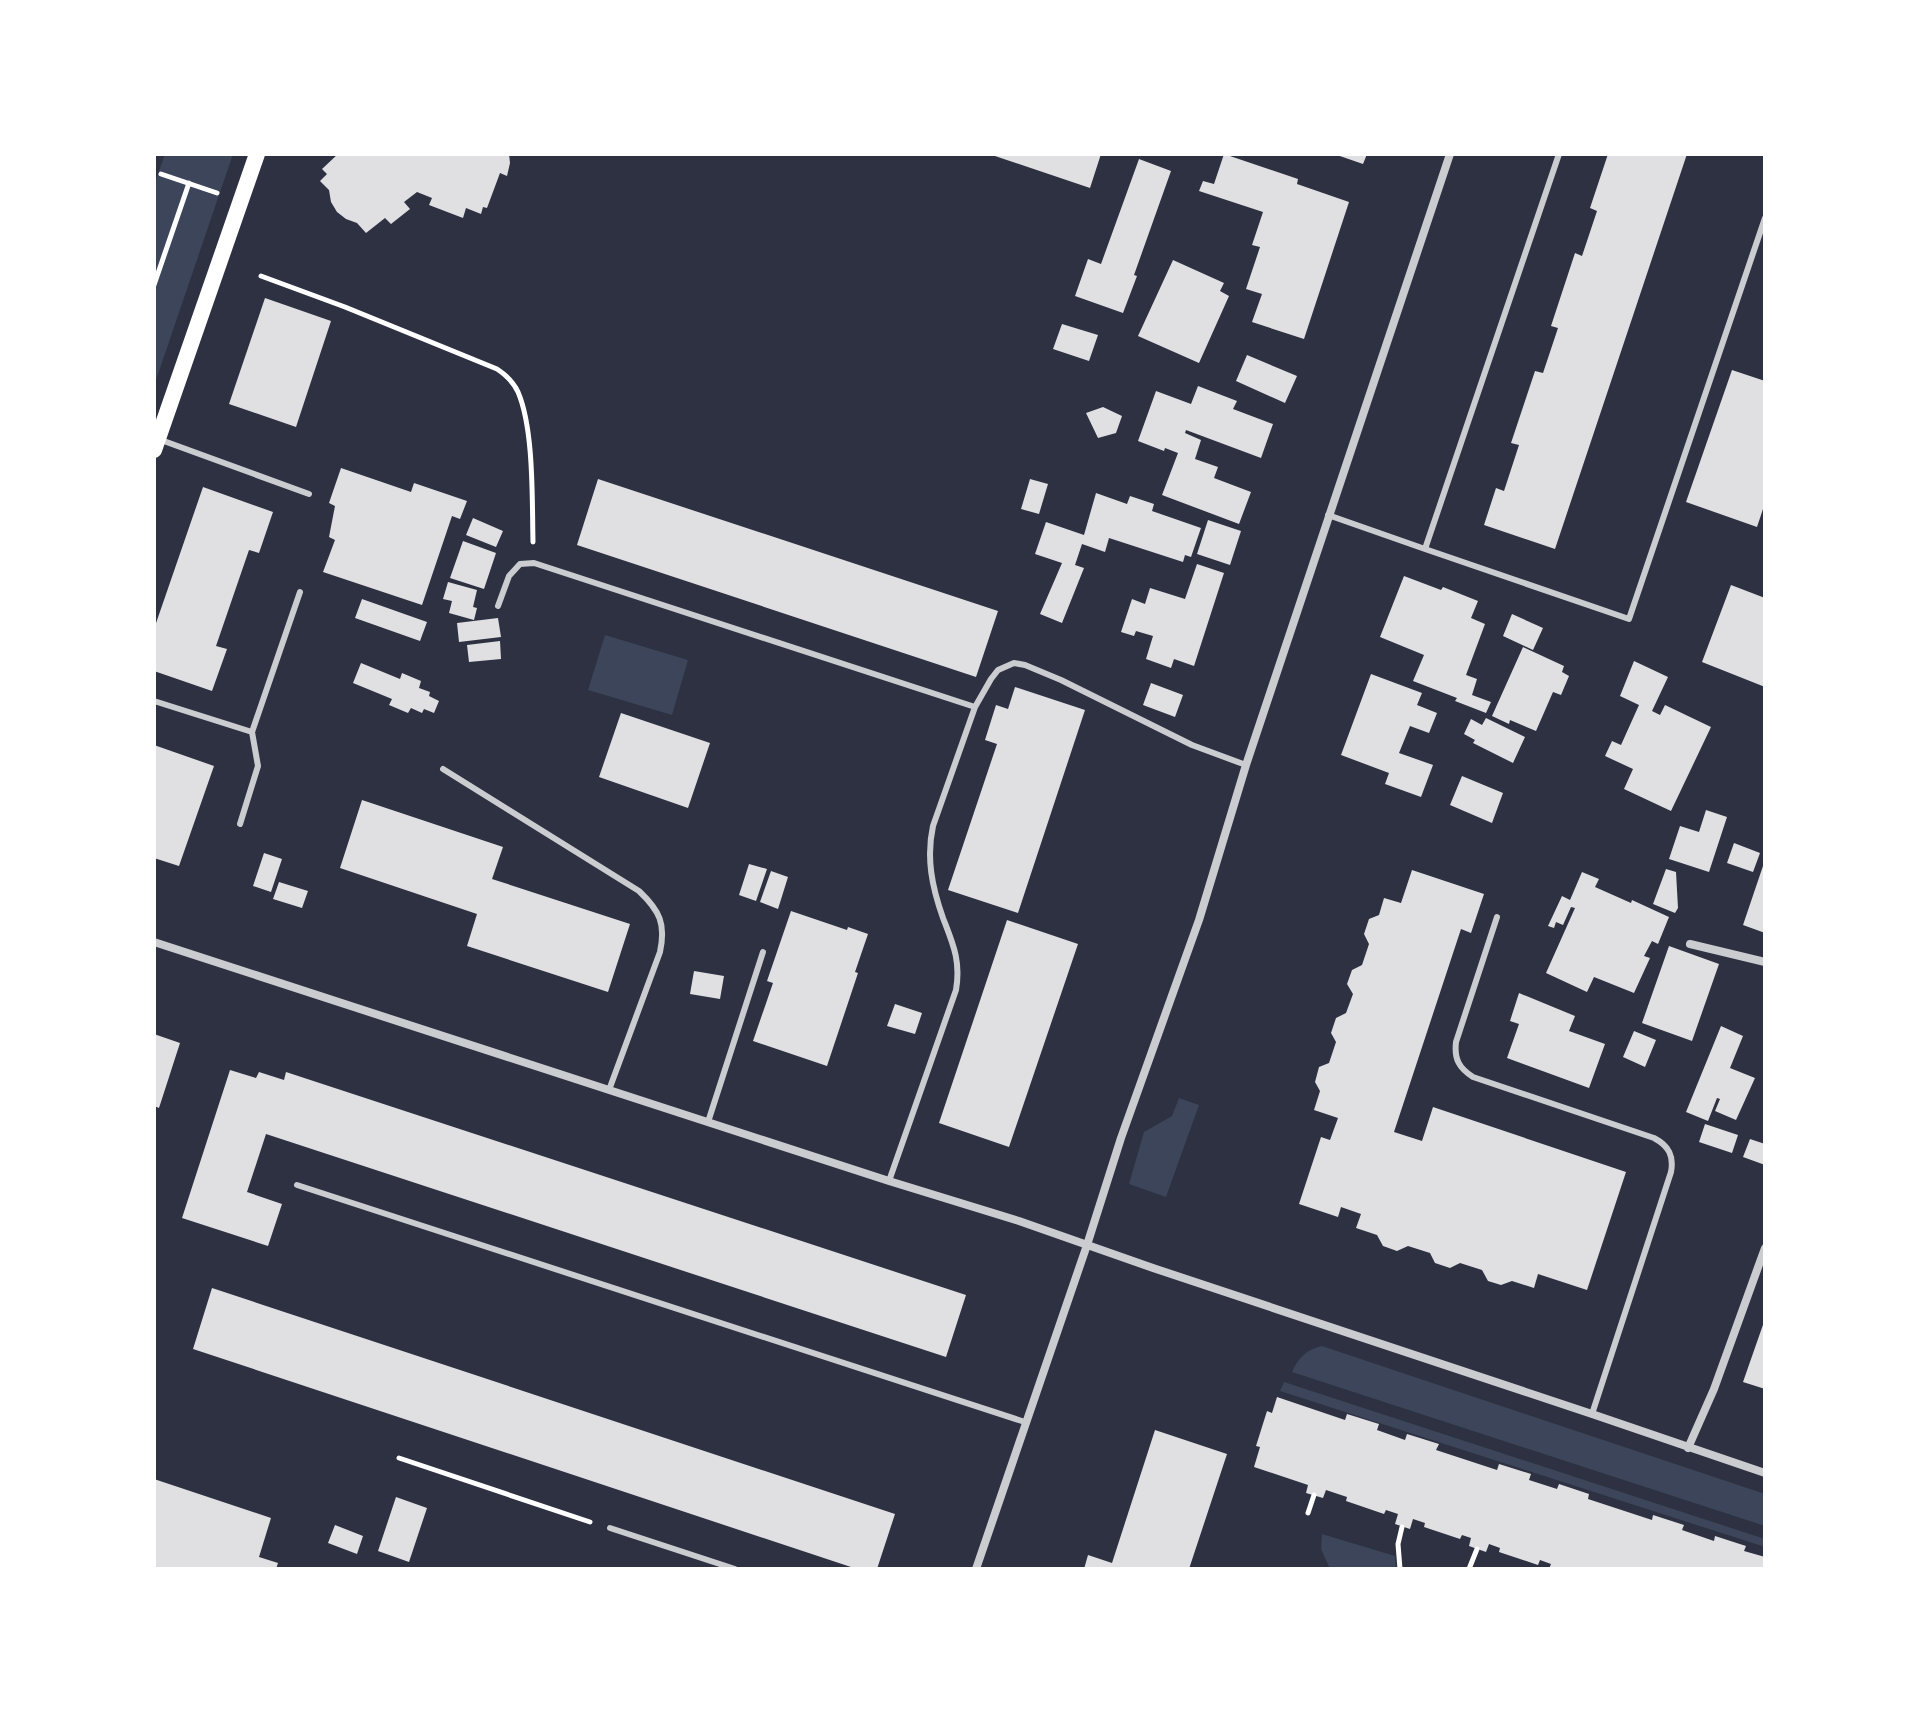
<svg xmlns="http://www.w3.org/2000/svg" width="1919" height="1723" font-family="Mulish,sans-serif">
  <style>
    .green { fill: #3c4559 }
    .building { fill: #e0e0e3 }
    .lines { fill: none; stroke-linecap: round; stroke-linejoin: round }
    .path { stroke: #fff; stroke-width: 5 }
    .service { stroke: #caccd0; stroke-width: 6 }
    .minor { stroke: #caccd0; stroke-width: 8 }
    .secondary { stroke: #fff; stroke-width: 16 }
  </style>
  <rect width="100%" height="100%" fill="#2d3142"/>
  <path class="green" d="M165 154H232V157L154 386V185Z
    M605 635 688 660 672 715 588 690Z
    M1179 1098 1199 1105 1166 1197 1129 1184 1144 1132 1172 1116Z
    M1322 1346 1765 1494V1526L1292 1372C1298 1358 1307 1349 1322 1346Z
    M1284 1382 1765 1539V1547L1280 1391Z
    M1322 1534 1395 1556 1396 1569H1330L1321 1549Z"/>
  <path class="building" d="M338 154H509L510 163 507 176 500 173 487 208 483 207 481 214 466 208 463 218 429 205 432 198 417 192 404 202 410 209 391 224 385 218 366 233 357 223 346 219 337 212 331 202 329 190 320 181 327 174 322 169Z
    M989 154H1101L1090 188Z
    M1224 154 1298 179 1297 184 1349 202 1304 339 1252 322 1262 294 1246 289 1260 247 1252 245 1263 212 1199 191 1203 181 1214 184Z
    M1334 154H1367L1363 164Z
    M1608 154H1687L1555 549 1484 525 1496 488 1504 491 1519 445 1511 443 1535 371 1543 373 1558 328 1551 326 1575 253 1582 256 1597 211 1590 208Z
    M1139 159 1171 171 1134 275 1137 276 1123 313 1075 296 1088 259 1101 264Z
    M1173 260 1224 283 1220 291 1229 296 1199 363 1138 336Z
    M265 298 331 321 296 427 229 404Z
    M1062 324 1098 335 1089 361 1053 349Z
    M1247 355 1297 376 1285 403 1236 381Z
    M1732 370 1765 381V503L1757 527 1686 502Z
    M1198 386 1237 401 1233 409 1273 424 1261 458 1186 430 1185 433 1201 440 1195 459 1218 467 1214 478 1251 492 1239 524 1162 495 1178 453 1165 448 1164 451 1138 441 1156 391 1191 404Z
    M1103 407 1122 416 1116 433 1098 438 1086 413Z
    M341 468 411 492 414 483 467 501 460 519 452 516 422 605 323 572 335 540 329 537 335 506 329 503Z
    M598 479 998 611 976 677 577 545Z
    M1030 479 1048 484 1039 514 1021 509Z
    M203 487 273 512 259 553 249 550 216 646 227 649 212 691 154 671V629Z
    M1096 493 1127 504 1130 496 1154 504 1152 511 1201 528 1191 557 1185 555 1183 562 1109 538 1105 552 1082 544 1075 565 1084 568 1062 623 1040 614 1062 563 1035 554 1046 522 1084 535Z
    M473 518 503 531 496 547 466 535Z
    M1208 520 1241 531 1230 565 1197 554Z
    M463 541 496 553 484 589 450 578Z
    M1197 564 1224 573 1194 666 1174 659 1171 668 1146 659 1153 636 1136 631 1134 636 1121 632 1132 599 1145 604 1150 588 1185 599Z
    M1404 576 1441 590 1443 587 1478 601 1471 618 1485 624 1466 675 1477 679 1472 695 1491 702 1486 713 1455 701 1457 698 1413 681 1424 655 1380 637Z
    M448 582 477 590 473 607 477 608 474 620 449 613 452 601 443 599Z
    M1731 585 1765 598V687L1702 662Z
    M362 599 427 622 420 641 355 618Z
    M1512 614 1543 628 1533 650 1503 636Z
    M498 618 501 637 459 642 457 623Z
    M500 641 501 659 469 662 467 645Z
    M1523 647 1564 666 1562 672 1569 676 1561 695 1553 692 1536 731 1510 720 1509 724 1492 716Z
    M1634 661 1668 677 1652 711 1660 715 1665 705 1711 727 1671 811 1624 789 1633 769 1605 756 1612 741 1621 745 1639 705 1620 696Z
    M361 663 400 679 402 673 421 681 419 688 430 692 429 696 439 701 434 713 424 709 422 713 411 708 408 713 389 705 392 699 353 683Z
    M1371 674 1422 693 1417 705 1437 713 1429 733 1410 726 1399 753 1433 765 1421 797 1385 784 1389 773 1341 755Z
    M1151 683 1183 695 1175 717 1143 705Z
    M1015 687 1085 710 1018 913 948 890 997 744 985 740 996 705 1008 709Z
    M621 713 710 743 688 808 599 777Z
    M1486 718 1525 737 1513 763 1473 743 1475 740 1464 734 1471 719 1482 725Z
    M154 745 214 766 179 866 154 858Z
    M1462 776 1503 793 1492 823 1450 805Z
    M362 800 503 847 492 879 630 924 608 992 467 946 477 914 340 868Z
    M1706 810 1727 817 1709 872 1669 859 1680 826 1699 832Z
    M1734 843 1760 853 1753 872 1727 863Z
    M264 853 282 859 271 892 253 886Z
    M1764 863H1765V933L1743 925Z
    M749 864 767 869 756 901 739 895Z
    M1666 869 1676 872 1678 908 1675 913 1653 904Z
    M1412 870 1484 894 1471 933 1461 929 1394 1132 1422 1141 1433 1107 1626 1172 1587 1290 1538 1274 1534 1288 1512 1281 1501 1285 1488 1281 1482 1270 1460 1263 1450 1268 1435 1263 1430 1253 1408 1246 1397 1251 1383 1246 1377 1235 1356 1228 1361 1214 1341 1207 1338 1217 1299 1204 1321 1137 1330 1140 1338 1118 1314 1110 1320 1091 1315 1082 1319 1067 1329 1063 1336 1042 1331 1033 1336 1018 1346 1013 1353 994 1347 984 1352 970 1362 965 1369 944 1364 934 1369 919 1379 915 1384 898 1401 903Z
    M771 871 788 877 778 909 760 902Z
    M1582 872 1599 879 1595 887 1631 903 1632 900 1669 917 1658 944 1652 941 1644 956 1650 958 1634 993 1594 977 1587 992 1546 973 1575 908 1571 907 1563 925 1556 922 1554 928 1548 926 1562 896 1570 900Z
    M279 882 308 891 302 908 273 899Z
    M791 911 847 930 848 927 868 934 855 972 858 973 827 1066 753 1041 773 983 767 981Z
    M1007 920 1078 944 1009 1147 939 1123Z
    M1669 946 1719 964 1692 1041 1642 1023Z
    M694 971 724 976 720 999 690 994Z
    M1519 993 1575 1016 1569 1031 1605 1044 1589 1088 1507 1058 1519 1024 1510 1021Z
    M895 1004 922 1013 915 1034 887 1026Z
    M1721 1026 1743 1036 1730 1068 1755 1078 1736 1120 1715 1111 1720 1099 1717 1098 1708 1121 1686 1112Z
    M1634 1031 1656 1040 1645 1067 1623 1057Z
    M154 1034 180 1043 159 1108 154 1106Z
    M230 1070 256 1078 259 1072 284 1080 286 1072 966 1295 946 1357 266 1134 247 1192 282 1204 268 1246 182 1218Z
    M1705 1124 1738 1135 1732 1153 1699 1142Z
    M1750 1139 1765 1144V1165L1743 1157Z
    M212 1288 895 1514 877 1569H857L193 1349Z
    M1765 1319V1389L1743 1382Z
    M1277 1397 1345 1420 1347 1414 1379 1424 1377 1430 1405 1440 1407 1434 1439 1444 1436 1450 1497 1470 1499 1464 1531 1474 1529 1480 1557 1489 1559 1484 1589 1494 1588 1499 1652 1520 1653 1515 1684 1525 1682 1530 1714 1541 1715 1536 1746 1546 1744 1551 1765 1557V1569H1549L1551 1564 1540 1560 1538 1565 1499 1552 1500 1548 1489 1544 1486 1552 1469 1546 1471 1538 1462 1535 1460 1539 1424 1527 1425 1523 1413 1519 1410 1529 1395 1524 1398 1514 1386 1510 1384 1514 1346 1501 1347 1497 1326 1490 1323 1498 1306 1493 1308 1485 1254 1467 1260 1447 1256 1446 1267 1411 1272 1413Z
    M1155 1430 1227 1454 1189 1569H1084L1088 1555 1112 1563Z
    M154 1479 271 1518 259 1557 278 1563 276 1569H154Z
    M396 1497 427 1508 409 1562 378 1551Z
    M335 1525 363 1536 357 1554 328 1543Z"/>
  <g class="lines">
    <path class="path" d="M161 174 217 193
      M261 276 345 307 497 369C506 375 513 381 518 392 534 429 532 500 533 542
      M154 285 189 183
      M399 1458 590 1522
      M1308 1513 1314 1495
      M1400 1569 1398 1544 1402 1527
      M1469 1569 1477 1549"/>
    <path class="service" d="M161 440 309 494
      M1328 515 1425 549 1559 154
      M1425 549 1629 619 1765 218
      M498 606 509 576 520 564 534 563 975 707 991 679 998 670 1014 663 1025 665 1061 680 1192 745 1246 765
      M154 701 252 732 258 766 240 824
      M252 732 300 592
      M443 769 639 891C660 911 666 924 660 952L609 1090
      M1497 917 1456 1042C1454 1059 1459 1068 1473 1077L1654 1138C1669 1146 1674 1156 1671 1172L1592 1414
      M708 1122 763 952
      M889 1181 956 990C961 961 953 944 943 918 932 887 926 858 933 826L975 707
      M297 1185 1025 1422
      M610 1528 735 1569"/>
    <path class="minor" d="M154 942 889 1181 1019 1221 1153 1268 1592 1414 1765 1473
      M1690 944 1765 962
      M1688 1448 1714 1389 1765 1248
      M976 1569 1087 1245 1121 1138 1199 920 1246 765 1450 154"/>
    <path class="secondary" d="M154 450 257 154"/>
  </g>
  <rect width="1919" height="1723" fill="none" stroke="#ffffff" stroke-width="312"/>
</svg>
